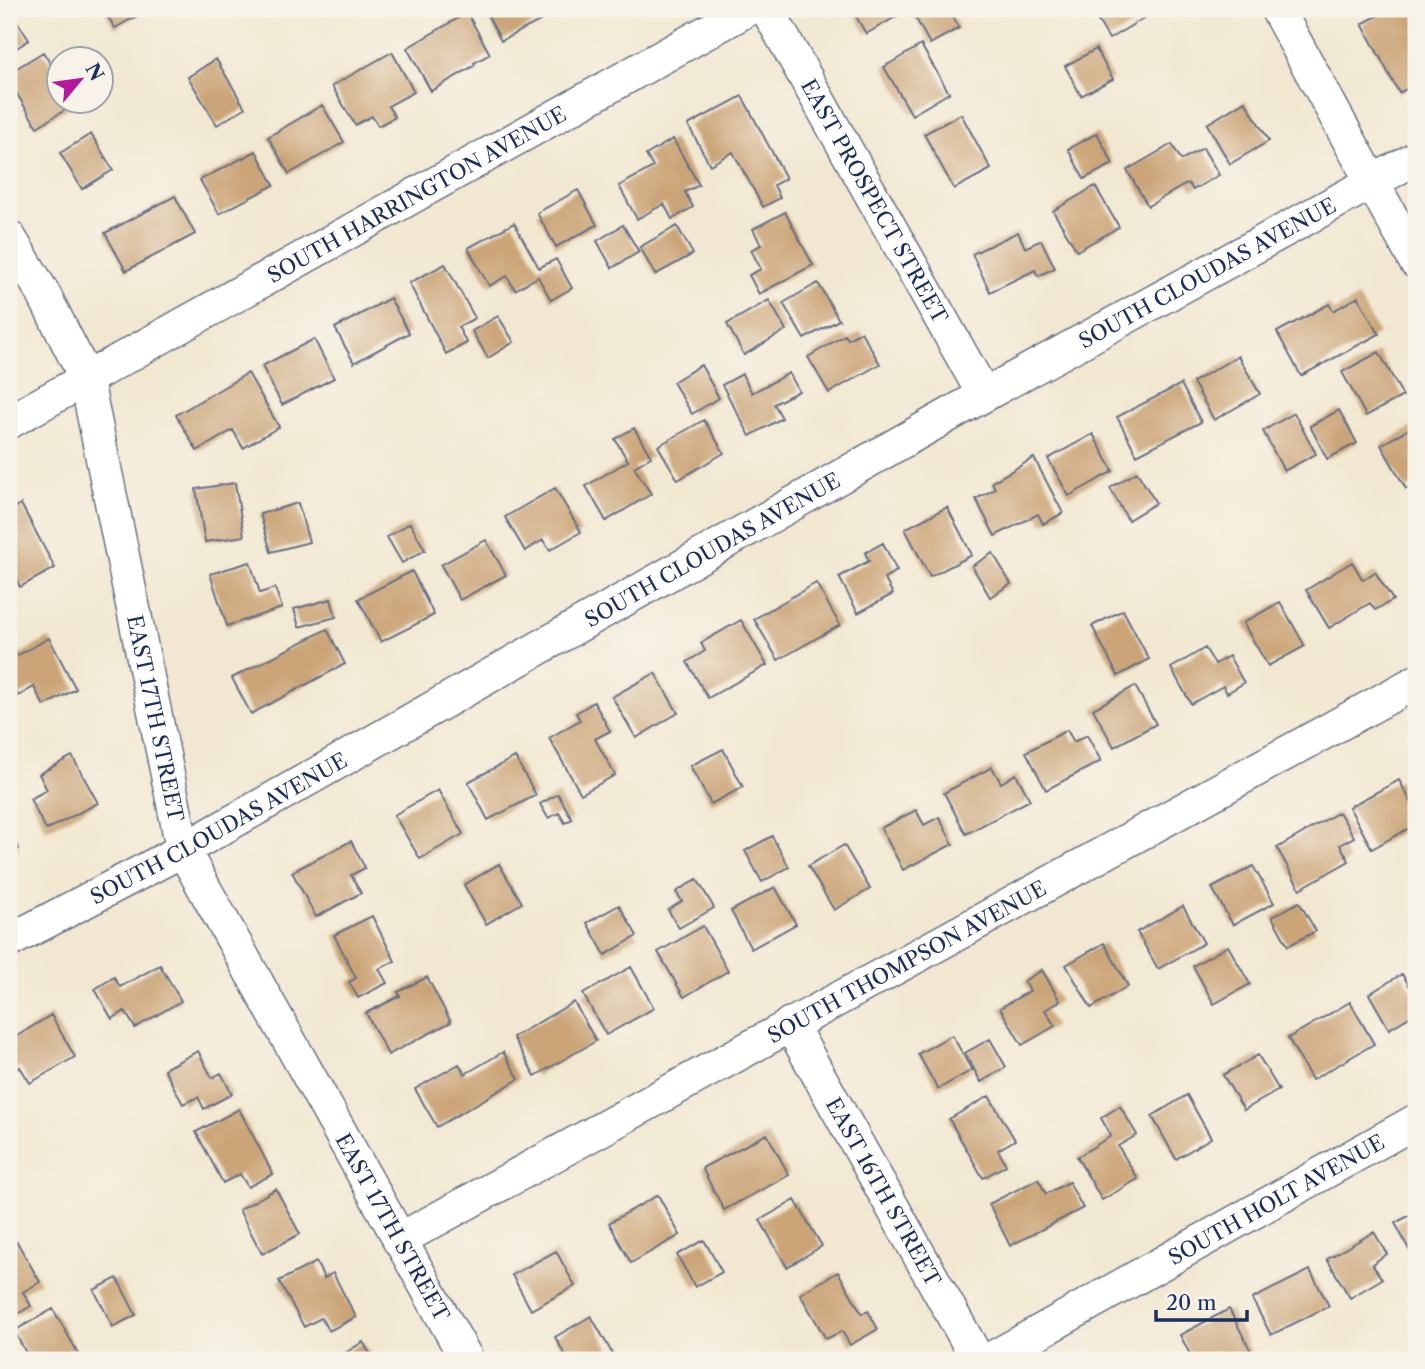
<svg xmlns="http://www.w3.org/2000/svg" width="1425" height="1369" font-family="'Libre Caslon Text',serif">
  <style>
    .building { fill: #cba477 }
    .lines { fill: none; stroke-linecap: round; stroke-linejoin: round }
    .street-casing { stroke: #667086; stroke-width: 36 }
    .street { stroke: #fff; stroke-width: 33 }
    .labels { text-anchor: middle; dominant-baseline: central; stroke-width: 5; stroke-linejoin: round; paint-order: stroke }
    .street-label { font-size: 21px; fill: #1b2f5e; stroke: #f7f3e8 }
  </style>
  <rect width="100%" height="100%" fill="#f7f3e8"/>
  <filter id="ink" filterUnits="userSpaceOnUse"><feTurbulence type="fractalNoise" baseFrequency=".0143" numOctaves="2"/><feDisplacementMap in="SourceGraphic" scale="14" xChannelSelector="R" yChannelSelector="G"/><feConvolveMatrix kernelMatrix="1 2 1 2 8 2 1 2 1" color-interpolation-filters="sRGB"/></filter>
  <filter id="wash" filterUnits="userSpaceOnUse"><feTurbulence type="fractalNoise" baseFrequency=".00686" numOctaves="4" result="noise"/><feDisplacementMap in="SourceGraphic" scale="28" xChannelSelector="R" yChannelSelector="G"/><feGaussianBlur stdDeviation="1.57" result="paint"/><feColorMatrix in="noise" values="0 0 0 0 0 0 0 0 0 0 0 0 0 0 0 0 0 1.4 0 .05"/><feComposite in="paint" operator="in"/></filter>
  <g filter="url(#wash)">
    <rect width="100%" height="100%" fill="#f2e8d1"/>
    <g id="blocks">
      <path class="building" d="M9 9 29 40 9 53Z
        M103 9H149L115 28Z
        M484 9H563L501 41Z
        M852 9H901L904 12 866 34Z
        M929 9H949L959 28 930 44 915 17Z
        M1091 9H1159L1109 39Z
        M1390 9H1416V84L1399 93 1362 24Z
        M467 13 490 54 474 63 475 65 431 91 407 48Z
        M921 45 949 93 912 115 884 67Z
        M1096 49 1113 79 1081 96 1065 66Z
        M43 52 60 79V102H73L75 104 37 127 9 81V73Z
        M392 52 414 92 388 106 395 117 378 126 372 116 355 125 332 86Z
        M216 59 245 108 217 125 188 77Z
        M742 96 786 178 774 185 780 198 763 207 733 152 710 165 688 125Z
        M1245 101 1269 141 1230 164 1207 124Z
        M322 105 344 142 289 174 268 137Z
        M961 114 991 169 954 189 924 134Z
        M1097 133 1113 164 1084 179 1068 149Z
        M91 134 113 170 82 189 60 153Z
        M673 139 699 185 685 192 693 207 672 219 664 204 637 219 619 186 653 167 646 155Z
        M1172 144 1181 160 1203 148 1219 175 1193 190 1188 183 1148 206 1127 170Z
        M256 151 274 185 219 214 200 180Z
        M1095 186 1119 227 1077 251 1053 211Z
        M578 190 597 225 556 247 537 213Z
        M175 196 195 234 126 271 105 233Z
        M785 212 813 265 759 294 749 275 761 269 751 250 761 245 753 229Z
        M514 223 539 268 556 259 572 288 551 300 538 277 515 290 507 276 489 286 468 248Z
        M623 225 639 252 612 268 597 241Z
        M677 226 693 254 655 275 640 247Z
        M1018 232 1025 248 1041 240 1055 268 1038 276 1035 270 990 292 972 254Z
        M445 264 475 318 458 327 467 343 446 354 409 283Z
        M818 283 839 320 804 339 783 303Z
        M1358 297 1379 334 1301 376 1277 332 1329 304 1333 311Z
        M390 298 409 333 354 363 335 328Z
        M769 300 786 330 744 355 727 324Z
        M498 316 514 342 488 358 472 331Z
        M861 332 880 364 829 393 808 357 845 335 848 339Z
        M314 339 334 378 282 405 262 366Z
        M1379 352 1403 396 1366 416 1342 372Z
        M1238 356 1260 394 1214 420 1193 382Z
        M701 365 719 398 692 414 673 382Z
        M248 373 279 427 243 448 233 430 197 451 176 415Z
        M789 373 799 391 774 404 782 418 750 436 722 385 742 374 752 393Z
        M1181 384 1201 422 1137 455 1117 417Z
        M1339 410 1357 443 1327 459 1310 426Z
        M1294 413 1316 454 1284 471 1263 431Z
        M704 420 724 453 678 480 658 446Z
        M1416 425V484L1406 489 1381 445Z
        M634 428 651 457 634 467 651 494 606 521 586 486 628 461 615 439Z
        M1093 434 1113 471 1069 496 1048 459Z
        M1034 458 1063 513 1043 524 1038 514 995 536 976 499 995 489 992 482Z
        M1137 472 1156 503 1128 520 1110 488Z
        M235 483 244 536 205 542 196 489Z
        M555 488 581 532 550 550 543 540 525 551 505 517Z
        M298 503 309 542 271 552 260 514Z
        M21 504 55 568 20 587 9 565V510Z
        M947 507 972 555 930 577 905 529Z
        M410 523 425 550 402 563 387 537Z
        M486 540 506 575 460 600 441 565Z
        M883 543 897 571 884 578 893 594 858 613 839 577 869 561 865 553Z
        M993 553 1011 584 990 597 972 566Z
        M250 562 260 593 275 588 282 608 227 626 210 574Z
        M1352 562 1363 580 1375 572 1393 600 1375 610 1370 603 1329 628 1306 590Z
        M412 571 434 615 381 642 358 599Z
        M816 583 840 625 778 660 754 619Z
        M331 599 336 617 299 627 294 609Z
        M1280 602 1305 646 1268 666 1243 623Z
        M1123 610 1149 659 1118 676 1092 626Z
        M741 620 767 665 708 698 687 662 705 651 701 643Z
        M327 629 345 664 251 714 232 678Z
        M49 638 76 689 44 706 34 687 18 696 9 678V660Z
        M1205 648 1215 664 1229 656 1244 683 1227 693 1223 686 1191 704 1171 668Z
        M655 673 678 713 636 738 612 697Z
        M1135 686 1156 724 1114 747 1093 709Z
        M594 702 610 731 595 739 615 775 581 794 549 738 580 720 576 713Z
        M1067 730 1074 742 1087 735 1101 761 1046 790 1026 752Z
        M723 749 743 787 711 804 690 766Z
        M72 756 98 803 46 830 30 799 47 790 39 774Z
        M515 757 536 795 488 820 468 782Z
        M992 767 1001 783 1016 774 1030 800 966 834 944 793Z
        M1399 780 1416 811V824L1372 849 1349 807Z
        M438 790 463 834 420 859 394 815Z
        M558 794 572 819 565 823 559 813 548 818 540 804Z
        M916 810 924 825 939 817 953 844 903 870 881 828Z
        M1339 812 1354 837 1340 845 1349 861 1300 889 1277 848Z
        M9 830 19 849 9 855Z
        M772 836 789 867 762 882 745 851Z
        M351 841 365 868 351 875 361 893 316 917 292 872Z
        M844 845 870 889 834 910 808 866Z
        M499 864 522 903 486 924 464 885Z
        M1253 866 1274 903 1233 925 1212 888Z
        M697 879 714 908 679 928 668 910 682 901 676 892Z
        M775 887 796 924 751 949 731 911Z
        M1299 902 1316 931 1288 946 1272 917Z
        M619 905 637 936 605 955 587 923Z
        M1183 906 1204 943 1158 969 1137 932Z
        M372 916 395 961 379 969 387 983 358 998 349 982 356 978 334 935Z
        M703 926 728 971 684 997 658 952Z
        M1104 943 1128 986 1091 1008 1066 965Z
        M1228 946 1250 984 1214 1004 1193 966Z
        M160 965 181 1001 135 1028 125 1011 112 1019 95 989 114 977 120 987Z
        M631 967 654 1008 606 1035 583 994Z
        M1042 970 1060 1001 1045 1010 1055 1026 1022 1045 1000 1008 1030 991 1024 981Z
        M1402 974 1412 990 1416 987V1013L1389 1029 1369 994Z
        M427 977 451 1022 388 1055 366 1013 400 996 398 992Z
        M574 1002 596 1041 535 1076 513 1037Z
        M1350 1002 1374 1044 1312 1080 1288 1038Z
        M51 1015 75 1057 30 1083 20 1067 12 1072 9 1065V1041Z
        M952 1035 972 1070 938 1089 918 1054Z
        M990 1039 1006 1067 981 1082 965 1053Z
        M198 1051 212 1078 221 1073 232 1094 204 1109 198 1097 183 1104 164 1069Z
        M503 1052 519 1079 437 1127 415 1089 459 1064 465 1074Z
        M1258 1055 1279 1090 1244 1110 1223 1075Z
        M1187 1095 1211 1138 1176 1159 1152 1116Z
        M989 1096 1015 1140 998 1150 1006 1165 983 1178 949 1119Z
        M1120 1106 1137 1135 1118 1146 1138 1179 1102 1200 1077 1157 1111 1136 1101 1118Z
        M239 1109 273 1174 248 1187 240 1174 223 1183 196 1132Z
        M767 1134 789 1175 724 1210 702 1168Z
        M1038 1179 1046 1194 1069 1182 1083 1208 1010 1246 989 1204Z
        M276 1189 300 1234 262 1254 239 1210Z
        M658 1195 680 1235 631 1263 609 1223Z
        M795 1200 822 1246 787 1267 760 1220Z
        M1416 1212V1255L1413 1257 1395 1223Z
        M1374 1232 1387 1254 1372 1264 1382 1279 1350 1298 1327 1259Z
        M704 1240 722 1272 695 1287 677 1255Z
        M17 1242 40 1282 23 1292 31 1306 9 1319V1247Z
        M556 1251 575 1286 531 1310 512 1275Z
        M316 1262 324 1278 333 1273 356 1317 329 1331 321 1318 304 1327 279 1281Z
        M1310 1270 1329 1306 1271 1335 1252 1299Z
        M838 1272 862 1314 868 1311 878 1329 850 1345 842 1331 826 1339 800 1294Z
        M117 1278 136 1315 113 1327 94 1290Z
        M53 1309 81 1358 77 1360H30L14 1331Z
        M1229 1309 1251 1351 1233 1360H1193L1180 1335Z
        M591 1316 616 1360H568L555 1337Z
        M363 1342 374 1360H334Z"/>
    </g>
  </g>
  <g filter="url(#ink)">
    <use href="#blocks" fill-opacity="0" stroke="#667086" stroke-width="2"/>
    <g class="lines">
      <g class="street-casing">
        <g id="street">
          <path id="s1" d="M767 9 984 395"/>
          <path d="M1277 9 1416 262"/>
          <path id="s2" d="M9 237 43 293 86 378 183 850 467 1360"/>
          <path id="s3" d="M9 422 748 9"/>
          <path id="s4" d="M9 941 183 850 984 395 1416 158"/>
          <path id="s5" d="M790 1024 978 1360"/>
          <path id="s6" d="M399 1240 1416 682"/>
          <path id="s7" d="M989 1360 1416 1121"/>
        </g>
      </g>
      <use href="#street" class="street"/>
    </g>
  </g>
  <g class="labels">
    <g class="street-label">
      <text stroke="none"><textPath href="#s3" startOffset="467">SOUTH HARRINGTON AVENUE</textPath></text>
      <text stroke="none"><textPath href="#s1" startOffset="220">EAST PROSPECT STREET</textPath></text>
      <text stroke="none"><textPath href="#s4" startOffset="1372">SOUTH CLOUDAS AVENUE</textPath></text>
      <text stroke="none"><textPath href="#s4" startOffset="805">SOUTH CLOUDAS AVENUE</textPath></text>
      <text stroke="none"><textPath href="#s2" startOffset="508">EAST 17TH STREET</textPath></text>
      <text stroke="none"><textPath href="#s4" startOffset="238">SOUTH CLOUDAS AVENUE</textPath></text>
      <text stroke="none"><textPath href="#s6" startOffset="579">SOUTH THOMPSON AVENUE</textPath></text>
      <text stroke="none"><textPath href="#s5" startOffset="192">EAST 16TH STREET</textPath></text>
      <text stroke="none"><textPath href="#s7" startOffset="329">SOUTH HOLT AVENUE</textPath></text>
      <text stroke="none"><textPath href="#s2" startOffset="1074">EAST 17TH STREET</textPath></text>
    </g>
  </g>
  <rect width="1425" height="1369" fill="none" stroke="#f7f3e8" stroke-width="35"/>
  <g transform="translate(80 80) rotate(61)"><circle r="33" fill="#f7f3e8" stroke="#9fa5b1" stroke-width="2"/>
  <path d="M0-5L12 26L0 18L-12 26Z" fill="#b5179e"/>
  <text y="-10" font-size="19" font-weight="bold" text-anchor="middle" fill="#1b2f5e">N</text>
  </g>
  <path d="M1156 1310v10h91v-10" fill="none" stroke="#1b2f5e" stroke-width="3.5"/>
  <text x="1166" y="1310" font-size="21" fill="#1b2f5e" stroke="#f7f3e8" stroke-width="5" paint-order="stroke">20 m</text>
</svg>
